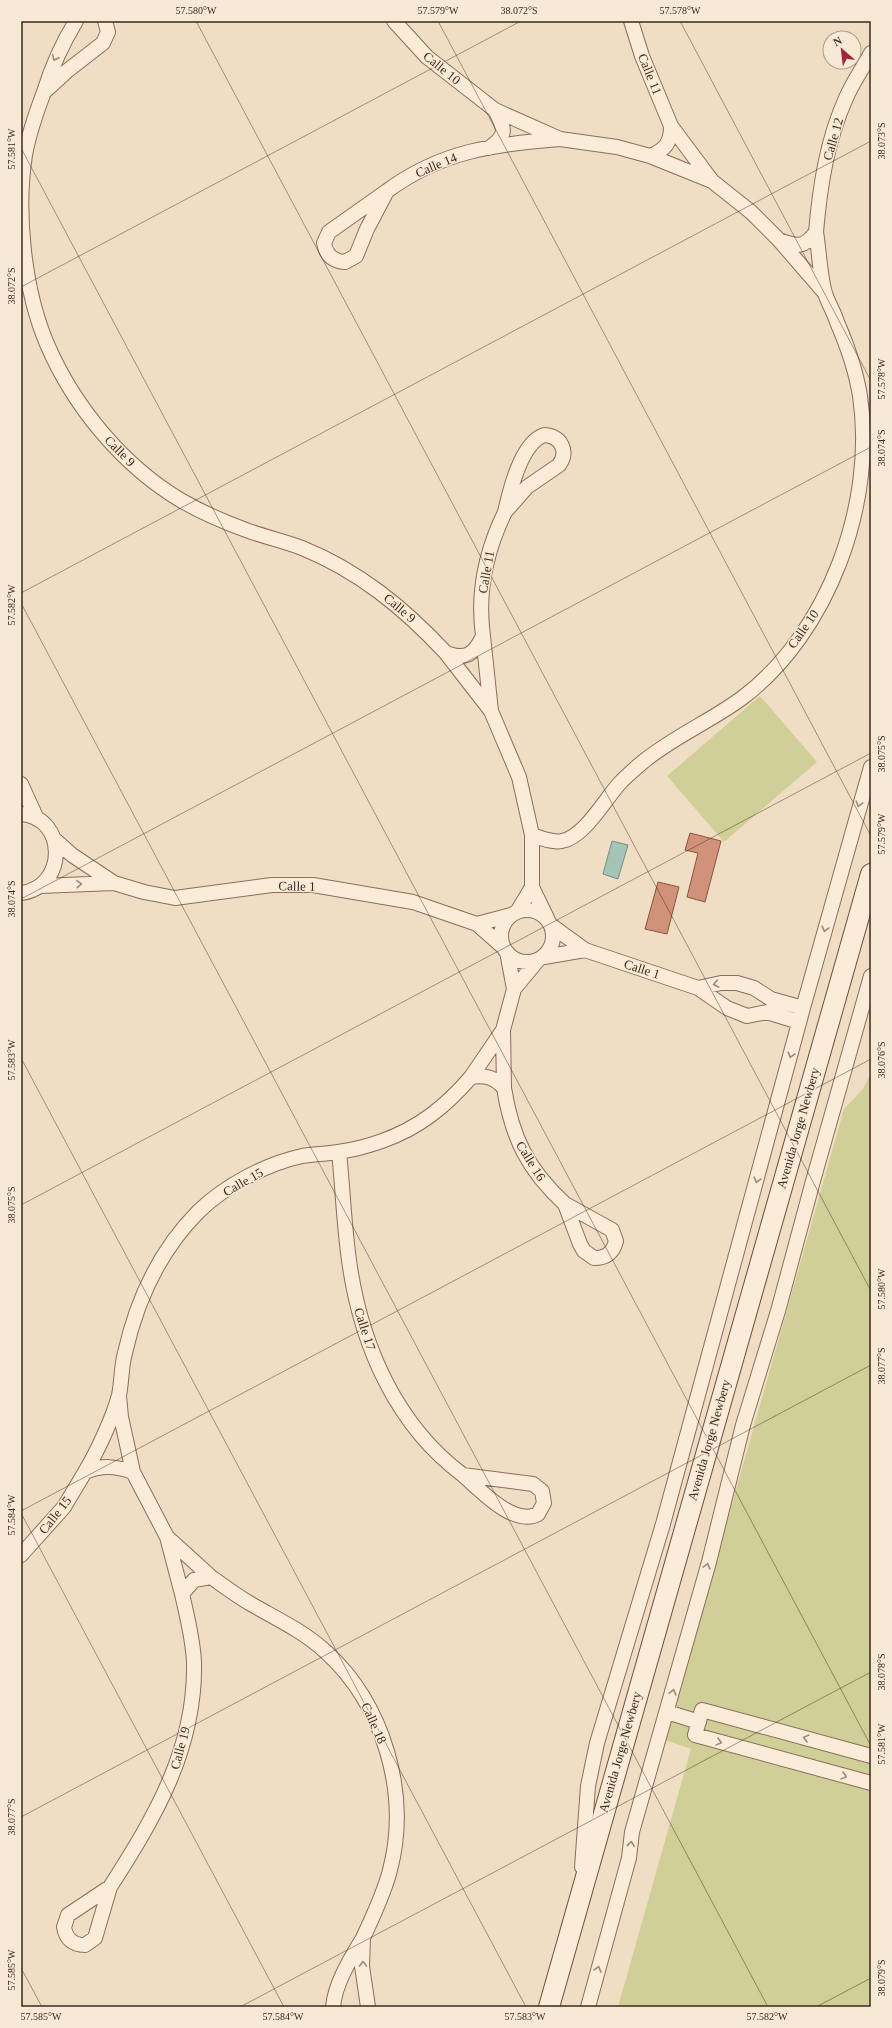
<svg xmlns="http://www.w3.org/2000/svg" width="892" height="2028" font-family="'Times New Roman',serif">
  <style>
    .green { fill: #cfcf97 }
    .water { fill: #a6c3b7; stroke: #6c9284 }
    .building { fill: #d09278; stroke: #8c533e }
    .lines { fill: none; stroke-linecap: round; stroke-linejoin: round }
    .minor-casing { stroke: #8c6e59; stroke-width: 16 }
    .secondary-casing { stroke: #6e4f3c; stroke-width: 22 }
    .minor { stroke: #faecd8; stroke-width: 14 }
    .secondary { stroke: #faecd8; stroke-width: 20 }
    .oneway { stroke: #9a8a7b }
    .ticks { fill: none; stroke: #3b291e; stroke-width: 1; stroke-opacity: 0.45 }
    .labels { text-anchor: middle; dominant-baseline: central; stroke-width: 3; stroke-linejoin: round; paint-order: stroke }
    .street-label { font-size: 13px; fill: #3b291e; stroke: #f7e9d4 }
    .neatline { fill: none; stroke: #3b291e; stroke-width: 1.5 }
    .ticks-label { font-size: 10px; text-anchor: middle; fill: #3b291e }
  </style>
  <rect width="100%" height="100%" fill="#f0dec4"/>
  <path class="green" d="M760 696 817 762 724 842 667 776Z
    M871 1073V2007H618L691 1749 665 1740 844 1109 863 1089Z"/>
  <path class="water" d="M612 841 628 845 618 879 603 874Z"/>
  <path class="building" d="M690 833 721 841 705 902 687 897 698 853 685 850Z
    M658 882 679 887 667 934 645 929Z"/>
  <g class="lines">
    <g class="minor-casing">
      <path id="minor" d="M76 21C62 44 52 66 44 92L67 71 103 43 108 32 105 21
        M394 21 427 57 495 110
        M631 21 642 56 671 126
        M44 92C36 113 29 133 25 155 16 213 24 290 47 344 74 407 123 466 182 501 203 513 224 522 246 530 265 537 284 541 302 548 359 571 404 608 446 653
        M560 139 617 147 650 156
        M712 181 671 126C671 143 665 150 650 156L712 181 751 212 779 240
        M387 191C441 151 495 144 560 139L495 110C505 129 508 135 489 148
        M387 191 367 229 356 256 345 262C333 261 326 255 324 243L329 232Z
        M816 232C820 186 827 140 846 98 853 82 863 68 871 53
        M544 435C561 436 569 451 559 465L527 487 505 512C510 490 521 443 544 435Z
        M483 636C477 593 486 551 505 512
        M491 711 483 636C474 655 466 660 446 653L491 711 519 777 532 835V887
        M21 784 37 819
        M21 814C67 817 68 887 21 893
        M532 835C541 838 552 843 562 841 584 837 604 801 619 784 626 776 636 768 644 761 675 736 711 721 742 698 829 633 876 502 860 396 856 371 847 345 837 322 834 312 828 303 825 293 820 277 819 249 816 232 804 248 798 247 779 240L824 292
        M114 883 144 892 175 898 272 885H313L413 902 477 924
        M40 886 114 883 72 855 54 839
        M501 936a26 26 0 1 1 52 0a26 26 0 1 1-52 0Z
        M517 912 532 887 547 918
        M503 947 477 924 511 915
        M585 950 698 988
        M507 952 514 989 538 960
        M544 957 585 950 552 926
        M799 1022 767 1012 747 1016 727 1008 698 988 721 983H737L754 988 771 999 803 1008
        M503 1030 471 1077C486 1075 494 1077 504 1088L503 1030 514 989
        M504 1088C512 1138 528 1170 565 1204
        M339 1152C343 1190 344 1229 350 1267 362 1347 397 1426 463 1475
        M565 1204 612 1230 616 1241C613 1253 606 1258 594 1258L584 1251 580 1244Z
        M119 1396 121 1417 133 1472C115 1466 103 1465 85 1472 97 1452 113 1418 119 1395 122 1381 121 1367 125 1353 137 1299 159 1251 199 1211 226 1185 266 1164 302 1156 314 1154 326 1154 338 1152 353 1150 368 1146 382 1141 419 1128 446 1106 471 1077
        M133 1472 167 1537 182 1594 194 1580 211 1577 167 1537
        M463 1475 533 1484 542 1491 544 1503 538 1514C514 1527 480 1490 463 1475Z
        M21 1555 64 1507 85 1472
        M211 1577C224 1586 237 1596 251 1604 277 1619 303 1631 325 1651 384 1704 410 1794 390 1870 384 1894 373 1916 363 1938
        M667 1712 699 1722
        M871 1756 702 1710 695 1735 871 1783
        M582 1867 588 1786 597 1743 663 1524 803 1008 871 767
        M110 1887C155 1817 196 1748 194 1662 193 1639 187 1616 182 1594
        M110 1887 95 1938 85 1945C73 1945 66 1939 64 1927L68 1915Z
        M333 2007C335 1983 351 1958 363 1938L362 1966 368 2007
        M588 2007 629 1858 632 1832 709 1562 743 1425 778 1311 813 1181 871 976"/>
    </g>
    <g class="secondary-casing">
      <path id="secondary" d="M549 2007 871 874"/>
    </g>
    <use href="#minor" class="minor"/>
    <use href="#secondary" class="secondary"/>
  </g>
  <defs><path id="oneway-chevron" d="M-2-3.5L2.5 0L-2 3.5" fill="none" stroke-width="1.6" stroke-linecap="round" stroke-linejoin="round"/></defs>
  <g class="oneway">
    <use href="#oneway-chevron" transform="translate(55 58) rotate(116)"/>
    <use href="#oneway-chevron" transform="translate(859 804) rotate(105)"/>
    <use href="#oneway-chevron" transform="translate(79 884) rotate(-3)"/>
    <use href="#oneway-chevron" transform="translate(825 929) rotate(105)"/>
    <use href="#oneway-chevron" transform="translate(716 984) rotate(169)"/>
    <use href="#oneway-chevron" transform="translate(791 1055) rotate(105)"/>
    <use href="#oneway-chevron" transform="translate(757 1180) rotate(105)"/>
    <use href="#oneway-chevron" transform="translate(707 1566) rotate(-75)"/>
    <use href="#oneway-chevron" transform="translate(673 1692) rotate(-75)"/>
    <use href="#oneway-chevron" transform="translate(806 1738) rotate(-165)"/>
    <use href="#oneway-chevron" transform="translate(719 1742) rotate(15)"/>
    <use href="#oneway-chevron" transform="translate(844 1776) rotate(15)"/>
    <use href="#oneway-chevron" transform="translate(631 1844) rotate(-84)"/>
    <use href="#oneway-chevron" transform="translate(363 1964) rotate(-91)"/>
    <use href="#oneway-chevron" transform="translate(598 1969) rotate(-74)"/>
  </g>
  <path class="ticks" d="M196 21 871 1291M438 21 871 836M680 21 871 381M21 148 871 1746M21 287 521 21M21 593 871 141M21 603 768 2007M21 899 871 447M21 1058 526 2007M21 1205 871 753M21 1511 871 1059M21 1513 284 2007M21 1817 871 1365M21 1968 42 2007M240 2007 871 1672M816 2007 871 1978"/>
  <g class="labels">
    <g class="street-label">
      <text transform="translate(442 68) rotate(39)">Calle 10</text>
      <text transform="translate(650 74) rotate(68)">Calle 11</text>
      <text transform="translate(833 139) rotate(-74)">Calle 12</text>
      <text transform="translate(436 165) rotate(-23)">Calle 14</text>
      <text transform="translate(120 451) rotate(45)">Calle 9</text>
      <text transform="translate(486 572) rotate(-80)">Calle 11</text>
      <text transform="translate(400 608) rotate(40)">Calle 9</text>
      <text transform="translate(803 629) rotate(-55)">Calle 10</text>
      <text transform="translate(297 886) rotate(1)">Calle 1</text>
      <text transform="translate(642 969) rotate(18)">Calle 1</text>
      <text transform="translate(798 1128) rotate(-74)">Avenida Jorge Newbery</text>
      <text transform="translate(531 1161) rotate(58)">Calle 16</text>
      <text transform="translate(243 1182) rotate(-30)">Calle 15</text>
      <text transform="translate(365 1329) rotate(72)">Calle 17</text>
      <text transform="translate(709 1440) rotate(-74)">Avenida Jorge Newbery</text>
      <text transform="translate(55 1515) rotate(-52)">Calle 15</text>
      <text transform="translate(374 1723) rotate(66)">Calle 18</text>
      <text transform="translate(180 1748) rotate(-75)">Calle 19</text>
      <text transform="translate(620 1752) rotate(-74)">Avenida Jorge Newbery</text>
    </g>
  </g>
  <rect width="892" height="2028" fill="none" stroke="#f7e9d4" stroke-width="44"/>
  <g transform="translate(842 50) rotate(332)"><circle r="19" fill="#f7e9d4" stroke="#ac9c8b"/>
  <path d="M0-3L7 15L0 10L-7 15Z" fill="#9e2636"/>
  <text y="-6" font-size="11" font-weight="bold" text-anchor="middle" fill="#3b291e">N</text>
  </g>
  <rect x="22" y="22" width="848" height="1984" class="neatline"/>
  <g class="ticks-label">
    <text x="196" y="14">57.580°W</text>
    <text x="438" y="14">57.579°W</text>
    <text x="519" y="14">38.072°S</text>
    <text x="680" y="14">57.578°W</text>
    <text transform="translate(881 141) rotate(-90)" y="4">38.073°S</text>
    <text transform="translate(11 149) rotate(-90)" y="4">57.581°W</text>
    <text transform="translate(11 286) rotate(-90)" y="4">38.072°S</text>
    <text transform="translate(881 379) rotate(-90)" y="4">57.578°W</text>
    <text transform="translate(881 448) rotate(-90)" y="4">38.074°S</text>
    <text transform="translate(11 605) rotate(-90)" y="4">57.582°W</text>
    <text transform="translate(881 754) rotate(-90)" y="4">38.075°S</text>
    <text transform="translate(881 834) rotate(-90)" y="4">57.579°W</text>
    <text transform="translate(11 899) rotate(-90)" y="4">38.074°S</text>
    <text transform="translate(11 1060) rotate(-90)" y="4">57.583°W</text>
    <text transform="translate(881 1060) rotate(-90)" y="4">38.076°S</text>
    <text transform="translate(11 1205) rotate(-90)" y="4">38.075°S</text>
    <text transform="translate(881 1289) rotate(-90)" y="4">57.580°W</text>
    <text transform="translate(881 1366) rotate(-90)" y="4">38.077°S</text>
    <text transform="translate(11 1515) rotate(-90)" y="4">57.584°W</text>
    <text transform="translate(881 1672) rotate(-90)" y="4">38.078°S</text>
    <text transform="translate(881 1744) rotate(-90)" y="4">57.581°W</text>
    <text transform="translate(11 1817) rotate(-90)" y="4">38.077°S</text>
    <text transform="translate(11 1970) rotate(-90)" y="4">57.585°W</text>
    <text transform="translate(881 1978) rotate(-90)" y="4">38.079°S</text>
    <text x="41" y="2020">57.585°W</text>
    <text x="283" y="2020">57.584°W</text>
    <text x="525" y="2020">57.583°W</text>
    <text x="767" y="2020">57.582°W</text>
  </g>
</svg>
